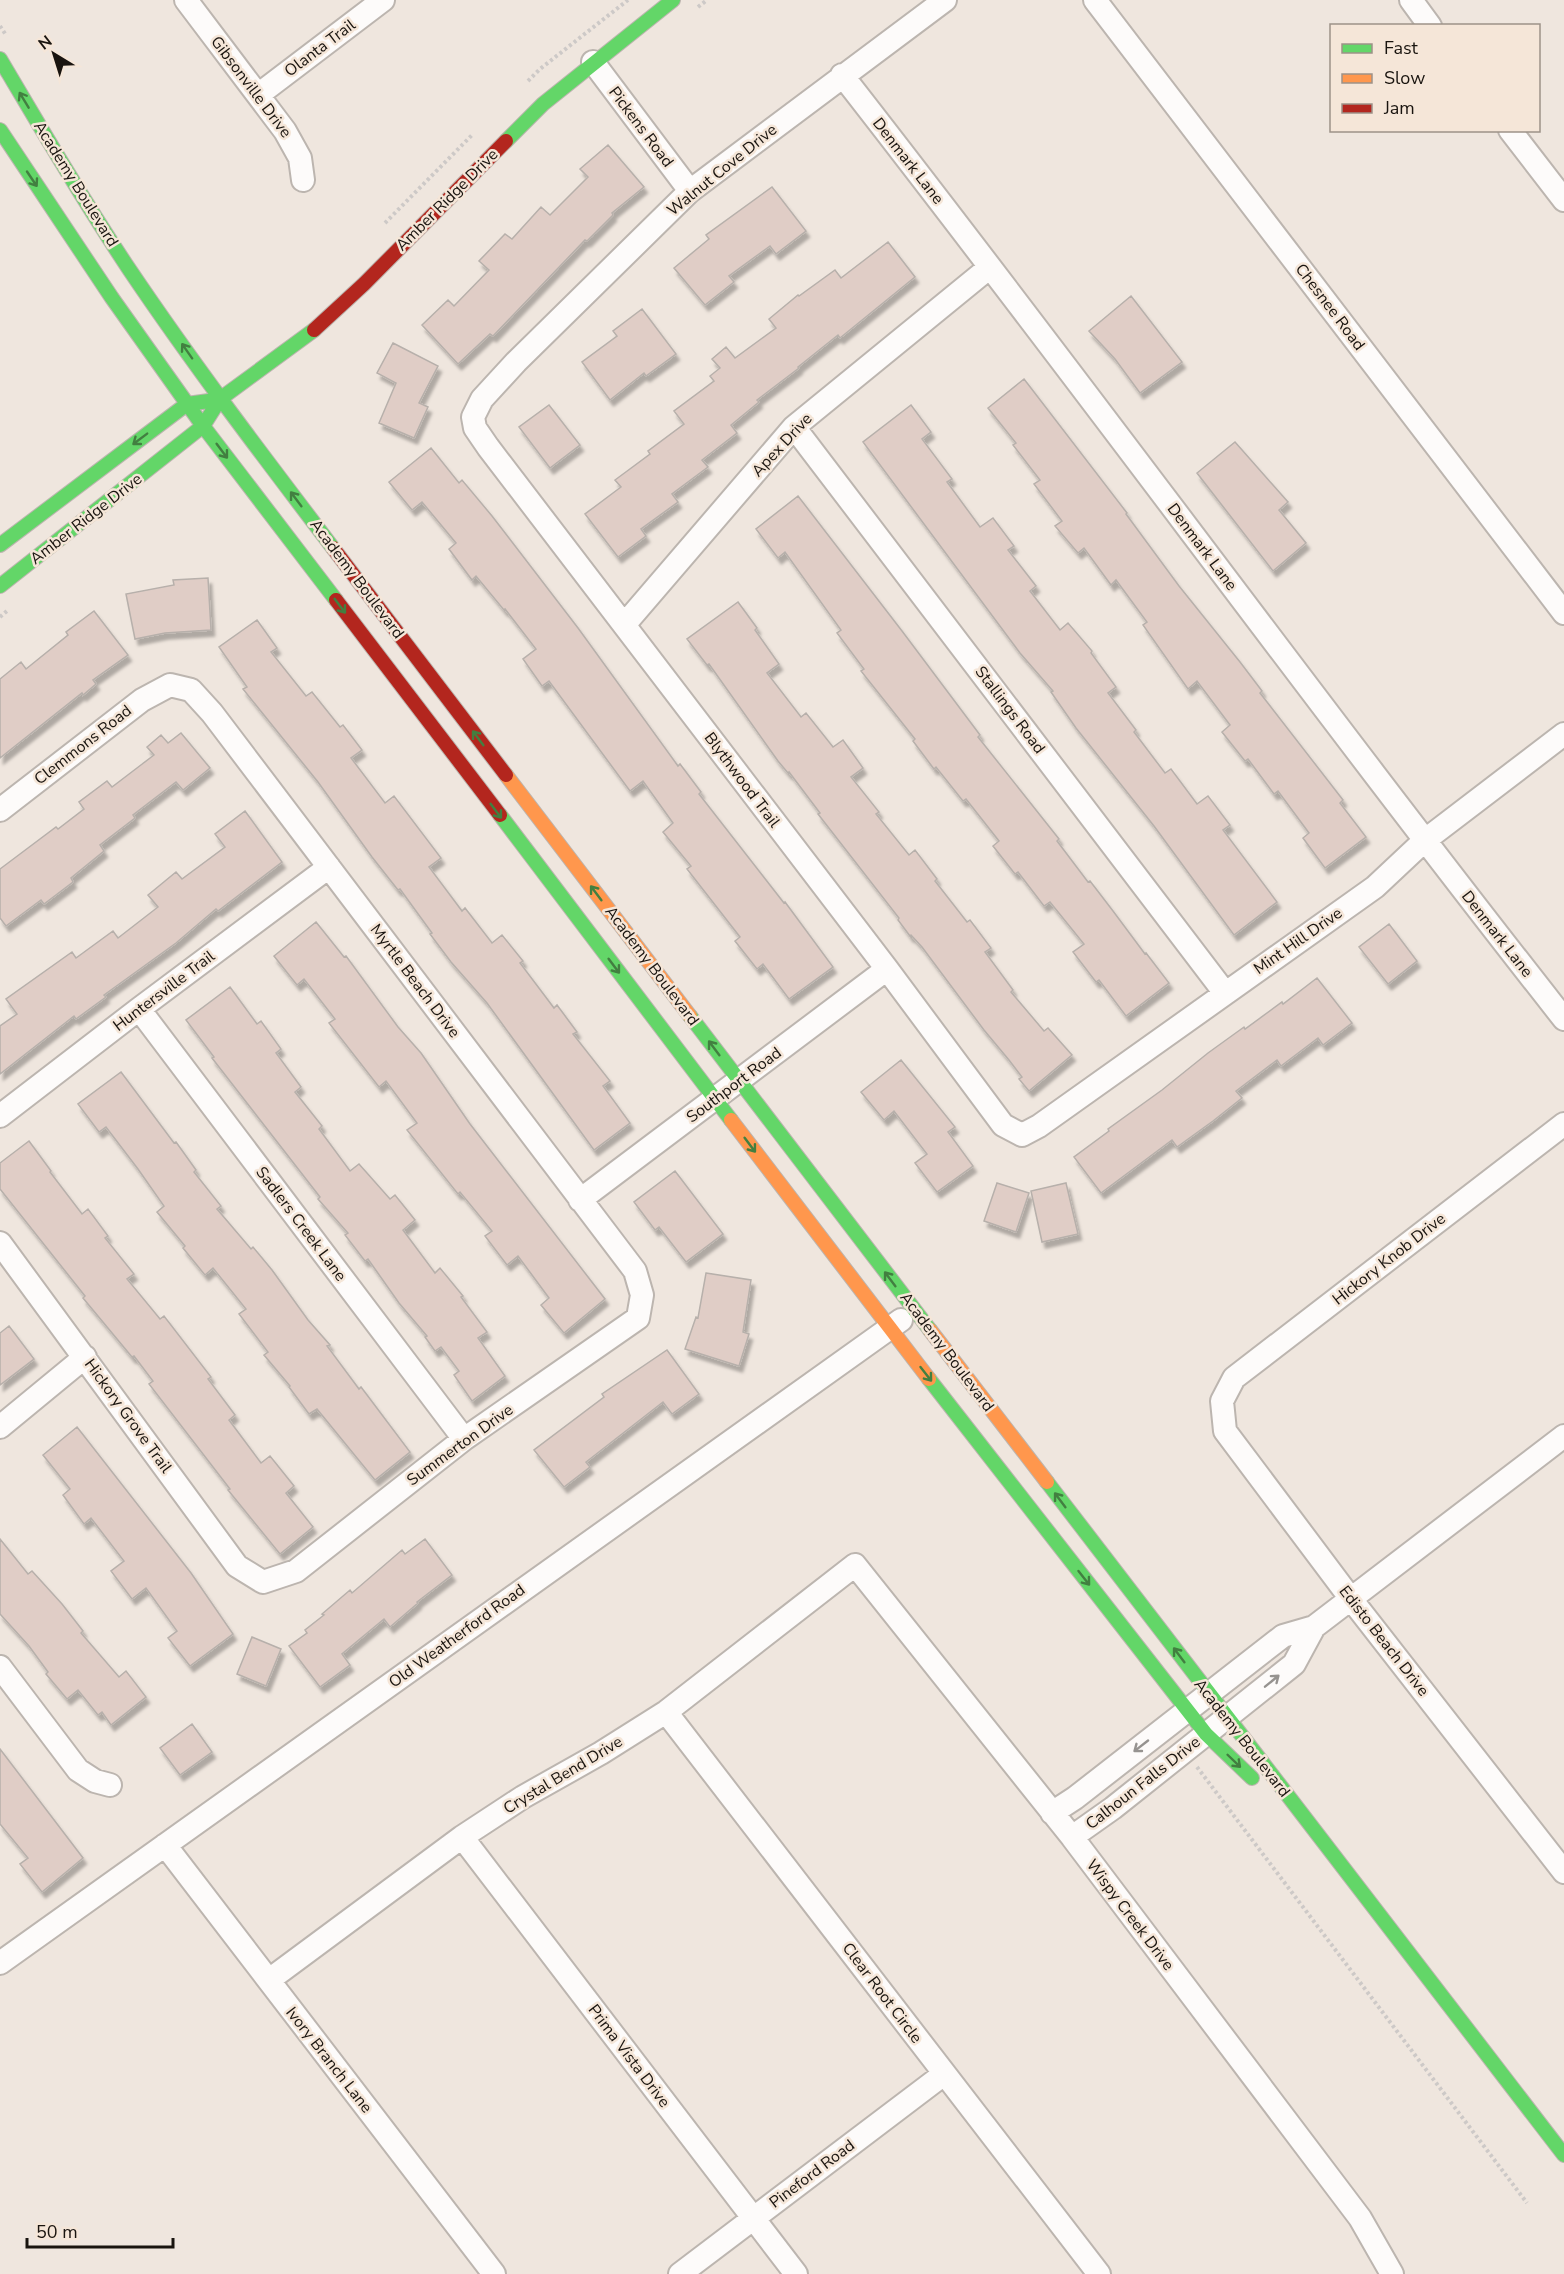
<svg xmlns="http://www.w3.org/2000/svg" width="1564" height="2274" font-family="'Nunito Sans',sans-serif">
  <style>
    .building { fill: #e0cdc6; stroke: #b7b0ab; stroke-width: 1.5; filter: url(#shadow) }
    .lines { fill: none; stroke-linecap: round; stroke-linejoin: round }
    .street-casing { stroke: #bcb5af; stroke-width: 26 }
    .fast-casing { stroke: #bcb5af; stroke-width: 16 }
    .slow-casing { stroke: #bcb5af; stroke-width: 16 }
    .jam-casing { stroke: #bcb5af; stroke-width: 16 }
    .path { stroke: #cdc9c7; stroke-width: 4; stroke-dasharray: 3 3; stroke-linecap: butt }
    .street { stroke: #fdfbfa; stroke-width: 22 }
    .fast { stroke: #63d668; stroke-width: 14 }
    .slow { stroke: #ff974d; stroke-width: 14 }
    .jam { stroke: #b3261e; stroke-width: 14 }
    .oneway { stroke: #427f40 }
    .oneway2 { stroke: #969390 }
    .labels { text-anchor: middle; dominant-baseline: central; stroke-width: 5; stroke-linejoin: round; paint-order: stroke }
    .street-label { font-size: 16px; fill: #19140f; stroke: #f5e6d8 }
  </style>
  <defs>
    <filter id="shadow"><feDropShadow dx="3.5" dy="6" stdDeviation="1.5" flood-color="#0004"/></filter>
  </defs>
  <rect width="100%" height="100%" fill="#efe6de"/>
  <path class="building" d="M608 145 644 187 612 213 613 215 587 241 585 240 493 336 490 334 458 364 422 325 448 300 454 306 489 270 479 261 505 234 512 239 541 207 550 215 588 177 580 169Z
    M772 187 806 231 776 254 770 246 729 276 734 282 705 305 674 268 709 239 706 235Z
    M888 242 915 277 840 338 838 335 798 367 799 368 757 400 759 402 731 425 737 433 702 460 708 467 672 494 678 502 641 529 646 536 618 557 585 514 621 487 615 480 650 454 648 451 684 424 674 411 714 381 710 376 720 368 712 359 726 347 735 358 776 328 769 319 798 295 799 296 835 270 841 278Z
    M1131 296 1182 362 1140 393 1115 359 1089 331Z
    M642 309 676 354 646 376 644 373 610 400 582 362 617 336 613 331Z
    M393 343 438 366 419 403 428 407 414 438 379 423 396 383 377 373Z
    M1024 379 1127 513 1126 514 1179 586 1240 662 1262 691 1260 693 1343 800 1340 803 1366 837 1325 868 1303 838 1309 833 1278 791 1274 794 1248 759 1245 761 1222 732 1230 725 1197 681 1188 689 1143 625 1147 622 1116 580 1111 585 1084 548 1078 553 1055 526 1062 521 1034 484 1040 480 1013 445 1016 443 988 408Z
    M549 405 580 445 550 468 519 427Z
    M911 405 931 432 922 439 952 479 947 482 980 527 993 518 1014 546 1008 550 1036 586 1030 591 1060 630 1068 623 1092 651 1091 653 1116 687 1108 693 1136 730 1134 732 1165 773 1171 769 1197 804 1208 796 1230 825 1223 830 1277 902 1234 935 1154 826 1076 728 1051 692 1053 691 1020 653 863 442Z
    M1235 442 1288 502 1279 510 1306 543 1273 571 1197 473Z
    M431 448 459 483 462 480 492 516 578 628 678 766 680 764 701 792 699 794 784 903 785 902 833 967 789 999 763 964 757 969 735 941 740 937 687 869 691 866 663 832 673 823 643 781 630 791 549 681 542 686 523 659 536 649 505 609 504 610 476 576 472 580 449 549 456 543 422 502 412 510 389 482Z
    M798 496 902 631 980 735 978 737 1059 839 1057 841 1088 882 1090 881 1113 911 1145 954 1146 953 1169 983 1126 1016 1099 980 1096 982 1073 952 1084 944 1050 902 1044 906 1018 872 1015 874 993 846 999 841 966 799 963 801 936 767 934 769 913 741 915 739 861 671 864 669 837 633 841 630 785 552 778 558 756 529Z
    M208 578 211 630 165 633 135 639 126 594 174 585 173 580Z
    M738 602 757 628 755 630 779 664 767 673 801 717 806 713 833 747 843 740 863 768 851 777 879 812 876 814 909 855 915 850 937 879 935 881 967 922 970 920 991 948 985 952 1013 990 1011 992 1044 1031 1048 1028 1072 1055 1029 1091 1019 1079 1022 1077 1009 1060 984 1030 922 947 911 935 910 936 898 920 899 918 818 814 820 813 789 772 788 773 778 761 709 664 707 665 687 639Z
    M94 611 128 655 93 680 96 684 83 695 82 693 0 758V679L21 662 26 669 68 635 66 632Z
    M257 620 277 648 271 652 306 696 312 692 340 727 343 725 362 750 351 758 385 803 394 796 441 858 429 867 462 911 465 908 492 943 502 935 523 961 520 963 554 1008 557 1005 577 1032 573 1034 610 1081 603 1086 630 1123 594 1150 487 1003 451 962 430 934 432 933 400 889 398 890 372 857 318 782 243 689 247 687 219 647Z
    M181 733 210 768 183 790 176 782 133 815 135 818 100 845 104 851 71 878 73 882 44 904 41 900 6 926 0 918V869L56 827 58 829 84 809 79 802 107 781 112 787 154 755 147 747 161 735 168 743Z
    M245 811 282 862 218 911 216 909 176 943 104 995 106 997 76 1019 74 1016 0 1074V1026L17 1014 6 999 72 952 76 958 113 931 118 938 158 907 148 895 176 872 182 879 225 847 215 834Z
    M316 922 344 957 346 956 398 1027 421 1053 470 1124 605 1299 564 1333 541 1305 549 1298 518 1256 507 1265 485 1236 492 1231 460 1192 458 1194 407 1130 417 1123 386 1081 379 1087 329 1023 335 1019 304 979 297 985 274 956Z
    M1389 924 1417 961 1388 984 1359 947Z
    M1317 978 1352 1023 1323 1045 1318 1038 1281 1066 1277 1060 1236 1091 1242 1098 1213 1121 1177 1147 1172 1140 1101 1193 1074 1157 1109 1131 1108 1129 1162 1090 1208 1053 1244 1027 1245 1029 1282 1002 1283 1004Z
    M230 987 257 1024 261 1021 281 1049 276 1053 301 1087 295 1092 322 1126 319 1129 350 1171 359 1164 390 1199 395 1195 415 1220 403 1230 435 1273 440 1268 463 1296 461 1297 487 1332 478 1338 505 1376 472 1401 454 1375 459 1371 441 1347 435 1351 425 1337 427 1336 399 1303 368 1259 365 1261 345 1235 348 1233 318 1199 320 1197 212 1058 214 1057 186 1020Z
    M901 1060 955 1127 948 1132 973 1166 937 1192 915 1163 927 1154 894 1111 884 1120 861 1092Z
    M121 1072 174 1143 176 1142 196 1170 194 1172 221 1206 217 1209 251 1249 253 1247 272 1270 308 1320 330 1345 327 1346 359 1389 361 1387 410 1452 375 1480 317 1409 309 1414 289 1387 290 1386 264 1355 268 1352 239 1314 246 1309 213 1268 205 1275 183 1248 185 1246 157 1212 164 1206 138 1169 106 1127 99 1132 78 1104Z
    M29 1141 51 1171 50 1172 82 1214 88 1209 108 1236 105 1238 134 1274 127 1279 160 1319 164 1316 211 1377 208 1379 235 1415 229 1420 261 1463 270 1456 294 1486 286 1493 313 1527 280 1554 228 1490 230 1489 149 1384 153 1381 134 1356 132 1357 83 1298 85 1296 0 1189V1163Z
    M675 1171 723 1234 686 1262 659 1227 655 1230 634 1202Z
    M997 1183 1029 1193 1016 1232 984 1221Z
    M1066 1183 1078 1234 1042 1242 1031 1191Z
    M706 1273 751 1280 743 1332 749 1334 739 1366 685 1349 696 1317 698 1318Z
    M9 1326 34 1359 0 1385V1333Z
    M667 1350 699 1394 672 1414 663 1402 586 1462 590 1467 564 1487 534 1450 604 1397 602 1394Z
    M77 1427 191 1573 233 1634 190 1666 168 1638 177 1631 146 1588 132 1599 111 1571 124 1561 91 1518 84 1524 63 1495 70 1489 43 1455Z
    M0 1539 28 1574 32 1571 62 1604 83 1631 81 1633 119 1677 126 1671 146 1697 111 1725 102 1712 98 1715 78 1690 67 1699 46 1674 48 1672 29 1646 0 1614Z
    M425 1539 452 1575 417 1602 418 1603 390 1627 384 1619 342 1654 350 1665 320 1687 289 1646 307 1633 305 1630 324 1615 322 1614 350 1590 352 1593 402 1550 405 1554Z
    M252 1637 281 1649 266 1686 237 1674Z
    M192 1724 212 1752 180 1775 160 1748Z
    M0 1749 83 1858 42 1892 20 1864 28 1858 0 1824Z"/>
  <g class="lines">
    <g class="street-casing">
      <path id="street" d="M186 0 285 131 300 158 303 180
        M945 0 690 191 516 362 482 399 473 417 475 428 488 447 887 969 1003 1125 1022 1135 1039 1126 1375 887 1424 841 1564 734
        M1095 0 1564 613
        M1411 0 1430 26
        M593 62 690 191
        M842 75C1086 387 1319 708 1564 1019
        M258 95 383 0
        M1510 130 1564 200
        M794 427 1225 993
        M624 625 794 427 990 267
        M0 810 142 700 170 685 191 690 212 713 635 1271 642 1295 638 1318 464 1439 296 1571 263 1582 237 1566 0 1243
        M139 1009 464 1439
        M0 1116 139 1009 329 867
        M1564 1124 1234 1378 1222 1401 1225 1431 1351 1599 1564 1872
        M580 1200 887 969
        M0 1427 85 1357
        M0 1667 78 1770 95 1781 110 1785
        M666 1712 1099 2274
        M1052 1813 1075 1798 1283 1636 1314 1627 1564 1436
        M462 1837 796 2274
        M1072 1837 1113 1808 1294 1664 1314 1627
        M165 1845 494 2274
        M0 1963 901 1320
        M269 1980 462 1837 523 1797 601 1753 666 1712 855 1565 1072 1837 1360 2218 1392 2274
        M680 2274 944 2074"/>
    </g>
    <g class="fast-casing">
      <path id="fast" d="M0 59C42 130 83 200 129 269 193 364 263 456 333 548
        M0 130 112 298 203 426 336 600
        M506 141 543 104 673 0
        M0 545 187 404 209 401
        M0 586 203 426 220 399 314 330
        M500 815 731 1120
        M690 1016 930 1330
        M929 1379 1206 1734 1252 1778
        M1047 1482 1564 2155"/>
    </g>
    <g class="slow-casing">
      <path id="slow" d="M506 775 690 1016
        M731 1120 929 1379
        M930 1330 1047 1482"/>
    </g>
    <g class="jam-casing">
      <path id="jam" d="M314 330 364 284 506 141
        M333 548 506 775
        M336 600 500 815"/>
    </g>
    <path class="path" d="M698 7 707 0
      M0 26 6 35
      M528 81 540 69 628 0
      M385 223 473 134
      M0 617 7 611
      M1197 1767 1527 2203"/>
    <use href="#street" class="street"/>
    <use href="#fast" class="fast"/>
    <use href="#slow" class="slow"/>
    <use href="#jam" class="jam"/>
  </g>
  <defs><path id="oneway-shaft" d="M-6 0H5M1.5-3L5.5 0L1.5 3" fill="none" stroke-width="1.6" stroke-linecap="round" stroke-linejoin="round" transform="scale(1.5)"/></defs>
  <g class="oneway">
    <use href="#oneway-shaft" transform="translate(24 100) rotate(-121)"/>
    <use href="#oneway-shaft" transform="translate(32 179) rotate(56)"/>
    <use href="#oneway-shaft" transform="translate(187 351) rotate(-125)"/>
    <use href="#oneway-shaft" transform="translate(140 439) rotate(143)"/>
    <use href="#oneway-shaft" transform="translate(222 451) rotate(53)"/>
    <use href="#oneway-shaft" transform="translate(296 499) rotate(-127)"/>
    <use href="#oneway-shaft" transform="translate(340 606) rotate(53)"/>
    <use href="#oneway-shaft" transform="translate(478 738) rotate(-127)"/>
    <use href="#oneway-shaft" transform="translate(496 811) rotate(53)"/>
    <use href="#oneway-shaft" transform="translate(596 893) rotate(-127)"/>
    <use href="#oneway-shaft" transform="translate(614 966) rotate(53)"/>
    <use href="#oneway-shaft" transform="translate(714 1048) rotate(-127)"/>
    <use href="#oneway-shaft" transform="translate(750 1145) rotate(53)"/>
    <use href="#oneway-shaft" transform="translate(890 1279) rotate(-127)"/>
    <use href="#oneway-shaft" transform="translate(926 1374) rotate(52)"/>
    <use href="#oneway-shaft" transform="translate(1060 1500) rotate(-127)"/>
    <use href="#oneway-shaft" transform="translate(1084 1578) rotate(52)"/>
    <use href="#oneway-shaft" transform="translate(1179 1655) rotate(-127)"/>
    <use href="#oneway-shaft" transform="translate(1234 1761) rotate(44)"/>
  </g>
  <g class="oneway2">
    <use href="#oneway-shaft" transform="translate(1272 1681) rotate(-39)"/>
    <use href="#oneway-shaft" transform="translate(1141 1746) rotate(142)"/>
  </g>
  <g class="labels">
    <g class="street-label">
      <text transform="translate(320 48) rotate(-37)">Olanta Trail</text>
      <text transform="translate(251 87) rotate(53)">Gibsonville Drive</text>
      <text transform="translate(641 127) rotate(53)">Pickens Road</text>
      <text transform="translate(908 161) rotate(52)">Denmark Lane</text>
      <text transform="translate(722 170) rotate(-39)">Walnut Cove Drive</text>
      <text transform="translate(76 184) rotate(58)">Academy Boulevard</text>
      <text transform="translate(447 200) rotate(-45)">Amber Ridge Drive</text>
      <text transform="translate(1330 307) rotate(53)">Chesnee Road</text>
      <text transform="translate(782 445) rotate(-47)">Apex Drive</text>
      <text transform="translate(86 519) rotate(-38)">Amber Ridge Drive</text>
      <text transform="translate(1202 547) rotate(53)">Denmark Lane</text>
      <text transform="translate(357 579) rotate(53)">Academy Boulevard</text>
      <text transform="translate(1010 710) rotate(53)">Stallings Road</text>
      <text transform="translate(83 745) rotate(-38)">Clemmons Road</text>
      <text transform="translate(742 780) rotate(53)">Blythwood Trail</text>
      <text transform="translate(1497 934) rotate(52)">Denmark Lane</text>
      <text transform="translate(1298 941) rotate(-35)">Mint Hill Drive</text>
      <text transform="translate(652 966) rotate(53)">Academy Boulevard</text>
      <text transform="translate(415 981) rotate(53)">Myrtle Beach Drive</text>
      <text transform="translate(164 991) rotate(-37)">Huntersville Trail</text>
      <text transform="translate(734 1085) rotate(-37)">Southport Road</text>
      <text transform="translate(301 1224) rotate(53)">Sadlers Creek Lane</text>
      <text transform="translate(1389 1259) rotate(-38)">Hickory Knob Drive</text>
      <text transform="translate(947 1352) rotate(53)">Academy Boulevard</text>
      <text transform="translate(128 1416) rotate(54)">Hickory Grove Trail</text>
      <text transform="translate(460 1445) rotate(-36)">Summerton Drive</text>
      <text transform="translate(457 1636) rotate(-36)">Old Weatherford Road</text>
      <text transform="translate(1384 1641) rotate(52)">Edisto Beach Drive</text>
      <text transform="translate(1242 1738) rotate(52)">Academy Boulevard</text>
      <text transform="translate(563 1775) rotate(-31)">Crystal Bend Drive</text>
      <text transform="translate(1143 1783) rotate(-38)">Calhoun Falls Drive</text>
      <text transform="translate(1130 1915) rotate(53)">Wispy Creek Drive</text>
      <text transform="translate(882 1993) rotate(53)">Clear Root Circle</text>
      <text transform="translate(629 2056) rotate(53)">Prima Vista Drive</text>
      <text transform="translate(329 2060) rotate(52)">Ivory Branch Lane</text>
      <text transform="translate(812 2174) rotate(-37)">Pineford Road</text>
    </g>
  </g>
  <rect x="1330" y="24" width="210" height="108" fill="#f5e6d8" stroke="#9d9288" stroke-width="1.5"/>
  <rect x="1342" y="44" width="30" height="9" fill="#63d668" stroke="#9d9288" stroke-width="1.5"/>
  <text x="1384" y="54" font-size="18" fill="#19140f">Fast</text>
  <rect x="1342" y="74" width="30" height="9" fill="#ff974d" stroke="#9d9288" stroke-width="1.5"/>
  <text x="1384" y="84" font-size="18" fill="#19140f">Slow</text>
  <rect x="1342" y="104" width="30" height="9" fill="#b3261e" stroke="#9d9288" stroke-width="1.5"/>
  <text x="1384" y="114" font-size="18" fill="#19140f">Jam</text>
  <g transform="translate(54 54) rotate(322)" stroke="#f5e6d8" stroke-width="4.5" paint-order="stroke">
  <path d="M0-4.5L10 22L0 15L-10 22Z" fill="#19140f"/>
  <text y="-9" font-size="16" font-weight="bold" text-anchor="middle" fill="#19140f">N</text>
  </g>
  <path d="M27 2238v9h146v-9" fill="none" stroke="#19140f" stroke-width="3"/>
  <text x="36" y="2238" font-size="18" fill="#19140f" stroke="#f5e6d8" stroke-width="4.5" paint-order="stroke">50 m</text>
</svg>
